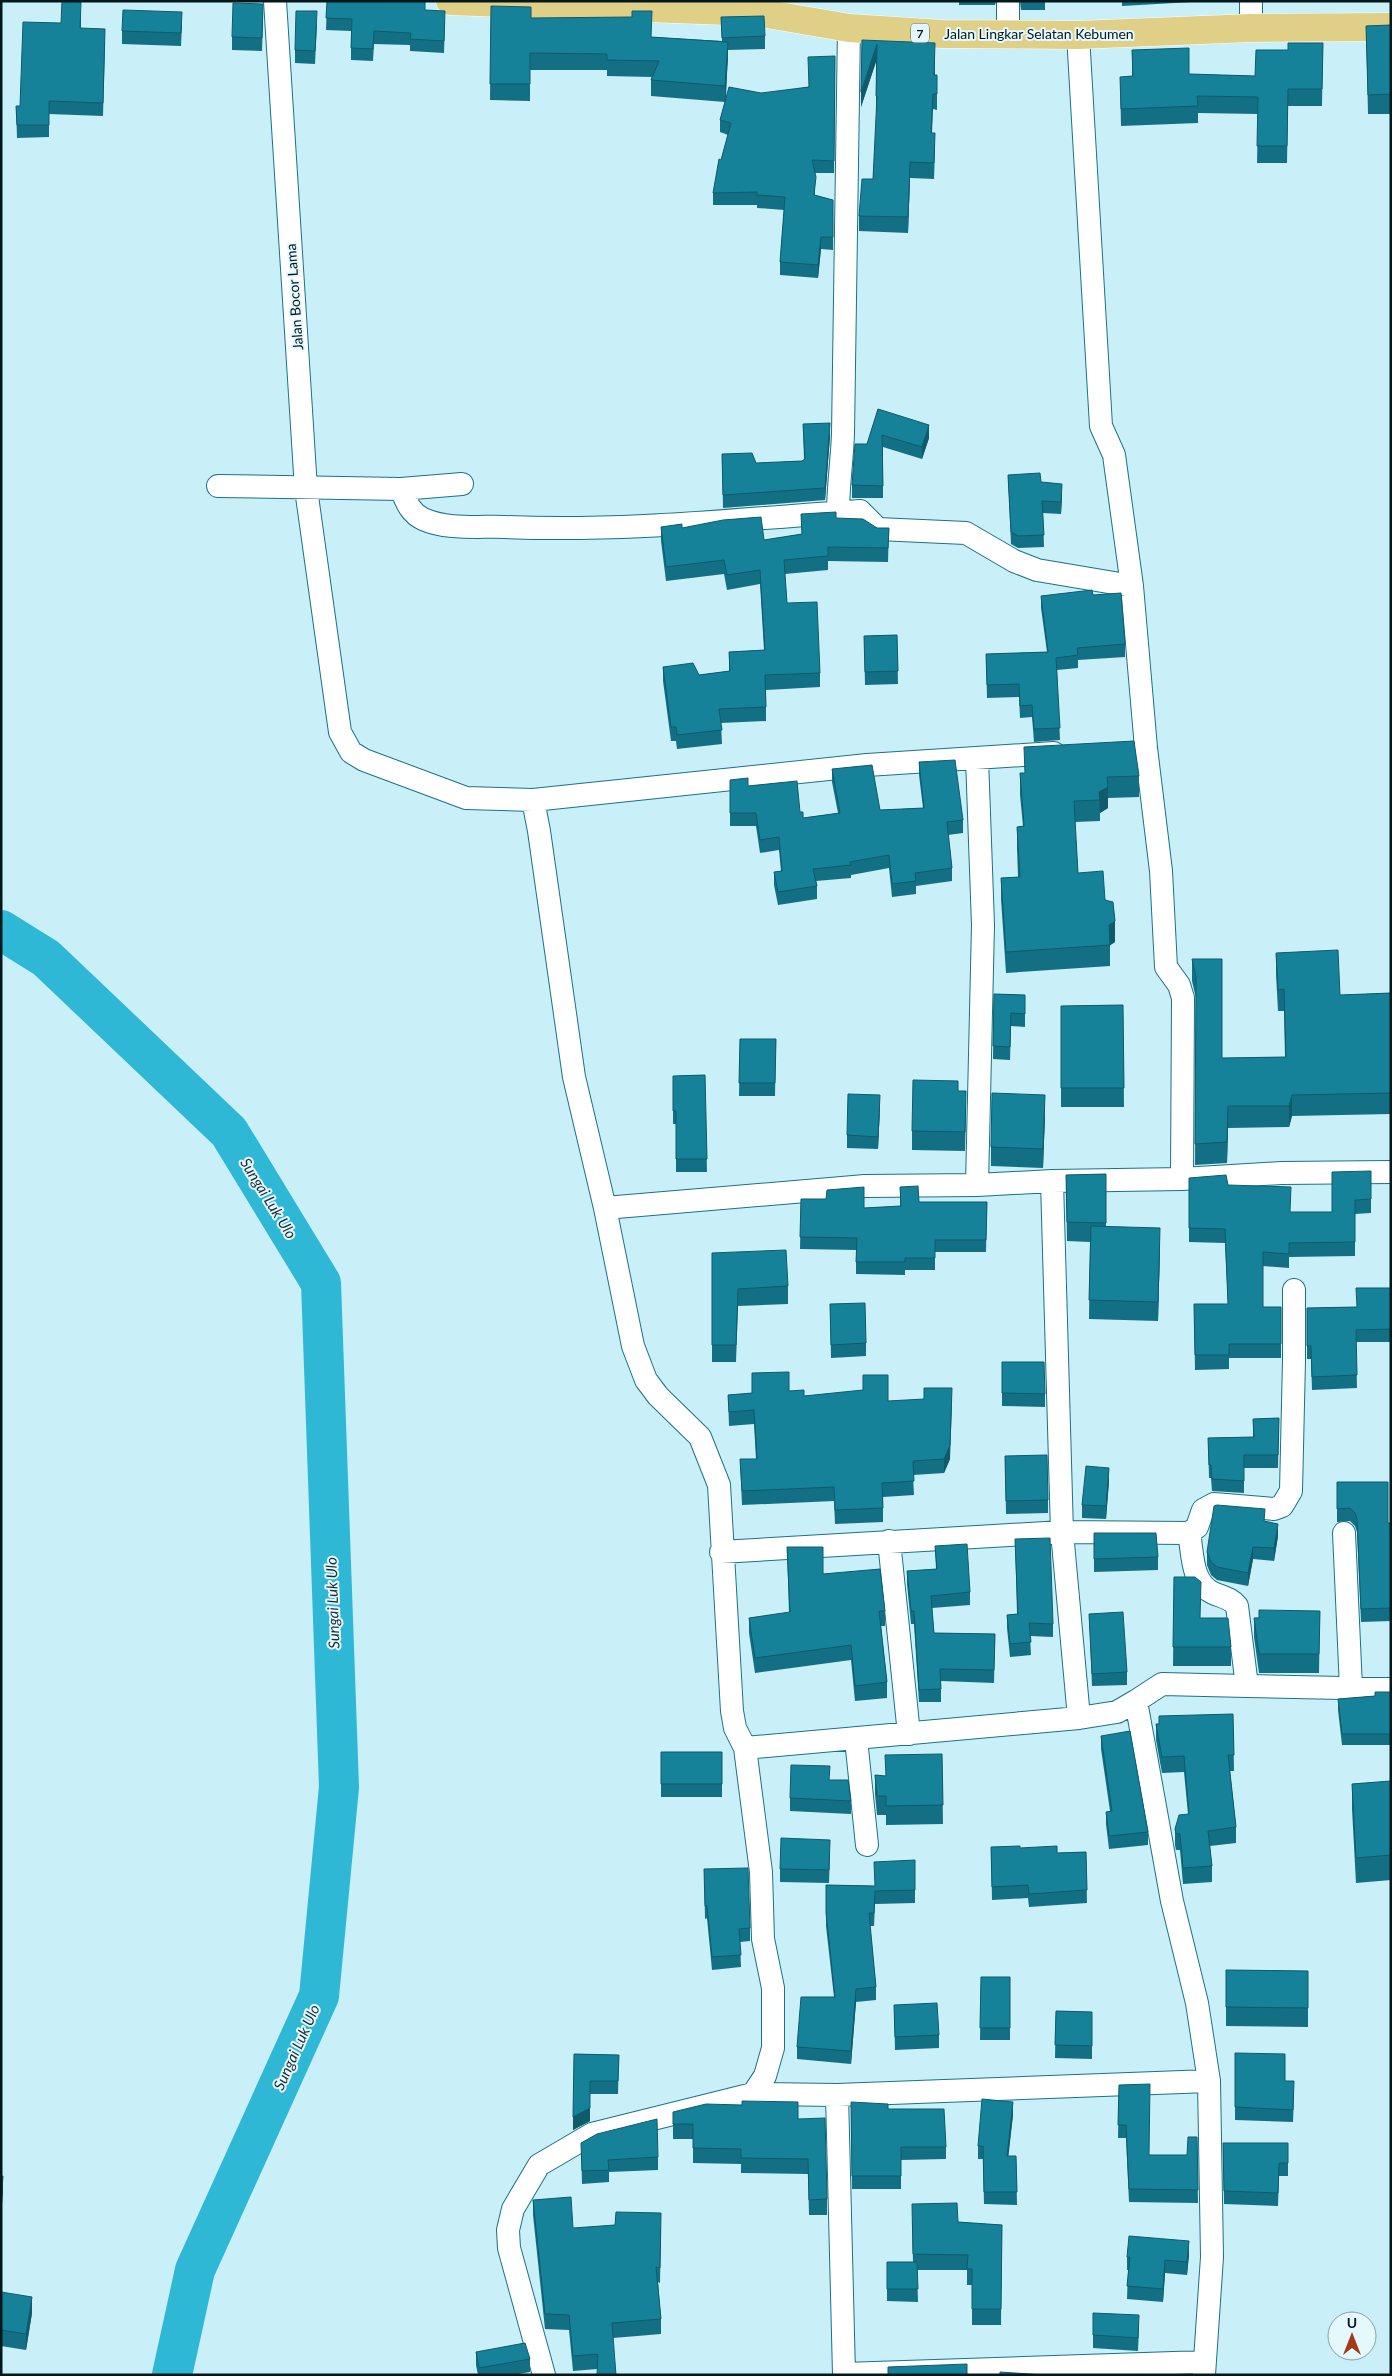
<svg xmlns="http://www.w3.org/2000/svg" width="1392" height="2376" font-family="Lato,sans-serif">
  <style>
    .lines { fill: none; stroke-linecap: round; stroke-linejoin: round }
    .river { stroke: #2eb8d5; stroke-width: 40 }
    .minor-casing { stroke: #1a7285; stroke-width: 24 }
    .highway-casing { stroke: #fff; stroke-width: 29 }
    .minor { stroke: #fff; stroke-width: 22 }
    .highway { stroke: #e0cf86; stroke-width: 28 }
    .wall { fill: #137084 }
    .shaded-wall { fill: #0f5b6b }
    .building { fill: #168299; stroke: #0f5b6b }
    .labels { text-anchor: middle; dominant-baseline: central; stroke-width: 4; stroke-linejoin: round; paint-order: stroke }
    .shield { fill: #e5f8fd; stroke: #465b60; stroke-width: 1 }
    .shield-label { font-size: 12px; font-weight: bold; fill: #02181d }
    .street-label { font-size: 14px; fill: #02181d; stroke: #e5f8fd }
    .water-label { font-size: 15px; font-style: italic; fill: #172d33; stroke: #e5f8fd }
  </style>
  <rect width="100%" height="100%" fill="#c9eff9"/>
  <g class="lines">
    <path class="river" d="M1 930 46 958 229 1132 321 1283 339 1787 319 1996 195 2270 172 2375"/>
    <g class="minor-casing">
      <path id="minor" d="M275 1 306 489 340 732 351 752 364 760 466 798 533 800 539 831 574 1077 605 1208 633 1346 646 1380 658 1396 700 1437 719 1485 732 1711 735 1728 745 1748 761 1872 763 1939 773 1988V2048L765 2076 753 2094 592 2134 539 2165 513 2209 508 2230 509 2248 544 2375
        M1251 1V28
        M1008 35V1
        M1078 35 1101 426 1114 455 1132 586 1146 748 1161 871 1166 967 1179 985 1183 998 1182 1179
        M218 486 401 489 462 484
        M401 489C406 501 410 513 423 519 447 530 479 526 505 527 624 532 742 519 860 511L878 529 966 533 1014 561 1037 570 1132 586
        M838 513C838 486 842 461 843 434L849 28
        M977 758 983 925 977 1185
        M533 800 867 765 1054 753
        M1052 1181 1062 1532 1079 1718
        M605 1208 865 1186 977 1185 1052 1181 1182 1179 1281 1173 1391 1172
        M1344 1533 1351 1688
        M889 1541 909 1734
        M721 1552 1062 1532 1189 1533 1197 1527 1203 1510 1214 1504 1274 1509 1282 1506 1291 1491 1294 1360V1290
        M1247 1686 1391 1689
        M1136 1701 1162 1684 1247 1686 1237 1606C1231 1598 1222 1597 1213 1593 1191 1583 1193 1554 1189 1533
        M856 1739 867 1845
        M745 1748 1079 1718 1117 1712 1136 1701 1172 1901 1197 2003 1209 2081 1212 2257 1204 2375
        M753 2094 837 2095 1209 2081
        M837 2095 844 2374 1204 2362"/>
    </g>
    <g class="highway-casing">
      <path id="highway" d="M450 1 756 12 849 28 942 34 1078 35 1251 28 1391 27"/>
    </g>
    <use href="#minor" class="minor"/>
    <use href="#highway" class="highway"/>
  </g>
  <path class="wall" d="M327 1 425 10 445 23 444 53 410 51V45L374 44 373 61 351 60V31L326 30Z
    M959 1H996L995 5H959Z
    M1020 1H1045V10H1021Z
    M1122 1H1192V2L1122 6Z
    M491 6 531 18 652 37 722 41 721 17 765 36V49L728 50 726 99 808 87 835 56 834 173H815V195L833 200V250L821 249 818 278 780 275V262L784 210 757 208V205H713V193L728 135 720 132V120L725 102 651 96V80L652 77 607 76V70H530V101L490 100Z
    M81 15V28L105 42 103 116 49 114V137L17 138 16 106H20Z
    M263 17 262 51 232 50V37Z
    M317 24 315 64 295 63V50Z
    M182 25 181 46 122 44V31Z
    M1391 25V114H1368L1366 26Z
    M862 40 935 58V75H937V110L933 109 932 133 935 148 934 179 910 178 908 233 859 231V216L873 179 877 112 876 111V61L861 107Z
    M1323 43 1322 106H1288L1287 163H1257L1258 114 1198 113V123L1121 126 1120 77 1132 76V50L1189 74 1255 76 1288 50Z
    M878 409 929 438 922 459 883 447V498H852V485L867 444Z
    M803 424 830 436 825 500 723 508 722 454 756 463 802 461 804 460Z
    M1008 475 1041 482 1062 496 1061 514 1043 513 1044 547 1018 548 1011 544Z
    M801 514 836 518 877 528H889L888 562 828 561V570L785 574 787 603 820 673V687L766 690V721L721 723 722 744 677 749 676 741H671L663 681V667L699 675 729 671V652L764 650 760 584 727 590 724 574 666 581 661 541V527L682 528 764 540 802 534Z
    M1093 595 1125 644V657L1078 660V668L1057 670 1060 740 1034 742 1032 717 1020 718 1019 697 987 698 986 654 1047 652 1041 608V596Z
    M897 635 898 684 865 685 864 636Z
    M919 762 963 820V833L948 835 952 868V881L916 886V894L892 897 889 868 851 875V878L816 881 817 886V899L778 905 774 885V872L781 871 779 850 760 853 756 826H730V780L748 786 800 812 803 818 838 813 832 782V769L880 810 923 808 919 775Z
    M1020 773 1139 776V797L1108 798V808L1100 813V821L1075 822 1078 873 1105 900 1115 942 1110 945V966L1006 973 1001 899V878L1018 877 1017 848V827L1023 826 1020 795Z
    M1276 953 1340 995 1391 993V1114L1292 1116 1289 1127 1228 1128 1227 1163 1195 1165 1196 998 1192 981V959L1222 1058 1285 1057 1284 1011H1278L1276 974Z
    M994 994 1025 995V1027L1011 1026 1010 1060 993 1059Z
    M1123 1005 1124 1107H1061V1006Z
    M740 1039H776L775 1096H739Z
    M705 1075 707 1172H676V1124H673V1076Z
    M958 1091 966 1110 965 1151 912 1150V1131Z
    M880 1107 878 1149 847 1148V1135Z
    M1045 1114 1043 1168 991 1166V1147Z
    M1371 1171V1213L1355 1214V1256L1289 1257V1268L1263 1266V1307H1281V1358H1229V1369L1195 1370 1194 1304H1228L1225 1243 1189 1242V1178L1228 1185 1291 1212H1332Z
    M1106 1174V1227L1160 1247 1158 1321 1089 1319 1090 1242 1067 1241 1066 1175Z
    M900 1187 919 1202H987L986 1252H935V1270H905V1275L856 1274V1250L800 1249 801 1199 864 1208 900 1206Z
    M712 1253 788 1286V1304L738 1306 736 1362H712Z
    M1391 1288V1342H1356L1357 1388 1312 1390 1311 1359H1307V1308L1357 1307Z
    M830 1304 866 1343V1356L831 1358Z
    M1002 1362 1045 1394V1407L1002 1406Z
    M789 1391 804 1396 888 1401 950 1459 944 1473 913 1475 914 1495 883 1497V1522L835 1524 834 1501 742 1505 740 1459H756L754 1424 729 1426 728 1395Z
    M1279 1418 1278 1468H1244V1493L1212 1491 1211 1478H1209L1208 1438 1253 1437V1419Z
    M1005 1456 1048 1500V1513L1006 1514Z
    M1109 1481 1106 1519 1082 1518V1505Z
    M1337 1482 1388 1523H1391V1621L1361 1622 1357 1532 1355 1526 1350 1521 1337 1522Z
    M1265 1522 1278 1536 1274 1561 1253 1559 1248 1586 1217 1580 1211 1575 1207 1565V1552Z
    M1094 1533 1158 1557V1570L1094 1572Z
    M1015 1539 1053 1624V1637L1030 1636 1031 1655 1010 1657 1007 1628V1615L1017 1614Z
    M935 1546 970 1592V1605L932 1608 934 1633 995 1634 994 1683 941 1681V1702H919L914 1624H911L907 1584V1571L936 1569Z
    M787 1547 823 1574 885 1611V1626H881L887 1682V1698L855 1701 851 1660 755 1673 749 1633V1618L789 1613Z
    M1174 1577 1200 1618 1231 1647V1666H1173Z
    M1320 1611 1319 1673H1259L1254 1637V1618Z
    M1089 1614 1127 1672V1685L1092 1686Z
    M1391 1692V1745H1342L1338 1710V1699L1375 1696Z
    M1233 1714 1234 1771H1230L1236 1827V1843L1210 1846 1212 1866V1882L1183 1884 1180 1850H1176L1175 1845V1829L1188 1814 1184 1772 1162 1773 1156 1740V1724Z
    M1101 1736 1148 1832V1845L1109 1849 1106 1824V1812L1110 1811 1101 1749Z
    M661 1752H722V1797H661Z
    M942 1754 943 1824 886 1825V1815H877L875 1794V1775L885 1776Z
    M830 1780 851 1801V1814L790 1811V1798Z
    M1391 1781V1880L1356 1883 1352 1809V1784Z
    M991 1847 1020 1848 1057 1853 1086 1852 1087 1903 1029 1907 1028 1898 992 1900Z
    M830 1853 829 1883 780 1882V1869Z
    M915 1860V1903L875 1904 874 1926H870L876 1987V2000L856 2002 851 2064 797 2059V2047L834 1997 826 1926V1885L875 1886Z
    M704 1869 750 1928V1941L740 1942 741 1967 712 1970 707 1918 705 1919Z
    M1226 1970 1308 1971V2027L1226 2026Z
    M981 1977H1010V2040H980Z
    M894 2005 939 2035V2048L895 2050Z
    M1056 2011 1092 2012V2059L1055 2058Z
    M1235 2053 1285 2081 1294 2094 1293 2122 1235 2120Z
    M574 2054 619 2055 618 2094H590V2121L573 2130Z
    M1119 2085 1149 2155H1187L1197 2137 1198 2203 1129 2202 1126 2138H1118Z
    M888 2109 946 2147V2159L901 2160V2189H852L851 2114Z
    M673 2112 798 2119 827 2199V2215H809L808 2174 741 2173V2164L693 2163V2139H673Z
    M1013 2115 1008 2156H1016L1017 2205 984 2204 983 2159H978V2146Z
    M581 2143 658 2157V2170L609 2172V2182L582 2184Z
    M1223 2143H1288V2176H1279L1278 2206 1224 2204Z
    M533 2200 573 2228H661L660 2283 658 2282 661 2319V2334L613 2338 597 2369 573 2371 569 2330 545 2329 533 2215Z
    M912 2220 958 2222 1002 2225 1001 2325H972V2285H967V2270H917L918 2302 887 2301V2262H913Z
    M1189 2254 1187 2275 1165 2273 1163 2302 1127 2299 1128 2270H1127V2257Z
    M1 2292 32 2313 26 2350 1 2346Z
    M1093 2313 1139 2327 1138 2351 1093 2348Z
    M476 2352 530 2359V2372L513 2375H478L476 2365Z"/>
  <path class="shaded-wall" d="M728 42V58L725 102V86Z
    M877 44V59L861 107V92Z
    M910 162V178L908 233V217Z
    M821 237V249L818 278V265Z
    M830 423V436L825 500V488Z
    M929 425V438L922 459V447Z
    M1062 484V496L1061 514V502Z
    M1108 787V808L1100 813 1099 792Z
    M1115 921V942L1109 946V925Z
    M880 1095V1107L878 1149V1137Z
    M1045 1095V1114L1043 1168V1149Z
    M1292 1095V1116L1289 1127V1106Z
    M1228 1106V1128L1227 1163V1142Z
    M1160 1228V1247L1158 1321V1302Z
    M952 1402 950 1459 944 1473V1459Z
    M1109 1468V1481L1106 1519V1506Z
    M1278 1524V1536L1274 1561V1548Z
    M1253 1547V1559L1248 1586V1573Z
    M856 1989V2002L851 2064V2051Z
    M590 2094V2121L573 2130V2117Z
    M1013 2102V2115L1007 2169V2156Z
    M3 2176V2192L1 2217V2201Z
    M1189 2241V2254L1187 2275V2262Z
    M1165 2260V2273L1163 2302V2289Z
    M32 2297V2313L26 2350V2334Z"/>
  <path class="building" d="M62 1 81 2 80 28 105 29 103 103 49 101V125H17L16 106H20L23 22 61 23Z
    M327 1H425V10L445 11 444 41 410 39 411 33 374 31 373 49 351 48 352 19 326 18Z
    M233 3 263 4 262 38 232 37Z
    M491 6 531 7V18L632 17V11H652L651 37 728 42 725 86 651 80 659 61 607 60V54L530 53V84H490Z
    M123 10 182 12 181 33 122 31Z
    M296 11H317L315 51 295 50Z
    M764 16 765 36 722 38 721 17Z
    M1391 25V94L1368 95 1366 26Z
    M862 40 935 43 934 75H937V94H933L931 133H935L934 163 910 162 908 217 859 216 862 179H873L877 96H876L877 44 861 92Z
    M1288 43H1323L1322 89H1288L1287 146H1257L1258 97 1197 96 1198 106 1121 109 1120 77 1133 76 1132 50 1189 48V74L1255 76 1256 50H1288Z
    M835 56 834 161 812 160 816 177 814 195 833 200V237H821L818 265 780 262 785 197 757 195V192L713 193 719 159 721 160 731 123 720 120 729 87 761 93 809 87 808 57Z
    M878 409 929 425 922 447 882 435 883 486 852 485 855 444H867Z
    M830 423 825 488 723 495 722 454 752 453 756 463 802 461 805 459 803 424Z
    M1040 473 1041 482 1062 484 1061 502 1042 501 1044 535 1018 536 1011 532 1008 475Z
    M836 512V518L863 519 877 528H889L888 548 828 547V556L784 560 787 603 817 602 820 673 765 675 766 707 719 709 722 730 677 735 676 727H671L663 667 693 663 699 675 730 671 729 652 765 650 760 570 727 575 724 560 666 567 661 527 682 524V528L723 520 761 517 764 540 802 534 801 514Z
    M1092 590 1093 595 1121 593 1125 644 1077 648 1078 655 1056 658 1060 728 1034 729 1032 705 1020 706 1019 684 987 685 986 654 1048 652 1041 596Z
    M897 635 898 671 865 672 864 636Z
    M1134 741 1139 776 1107 777 1108 787 1099 792 1100 800 1074 801 1078 873 1103 871 1105 900 1113 902 1115 921 1109 925 1110 945 1006 952 1001 878 1020 877 1017 827 1024 826 1020 773H1025L1024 747Z
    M955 760 963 820 947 822 952 868 915 873 916 881 892 884 889 855 850 862 851 865 813 869 817 886 778 892 774 872 782 871 779 837 760 840 756 813H730V780L748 778V786L797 781 800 812H803V818L840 813 832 769 872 765 880 810 924 808 919 762Z
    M1338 950 1340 995 1391 993V1093L1292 1095 1289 1106H1228L1227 1142 1195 1144 1196 977 1192 959H1222V1058L1286 1057 1284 989 1278 990 1276 953Z
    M994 994 1025 995V1014L1011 1013 1010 1047 993 1046Z
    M1123 1005 1124 1088H1061V1006Z
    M740 1039H776L775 1083H739Z
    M705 1075 707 1159H676V1111H673V1076Z
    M913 1080 958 1081V1091H966L965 1132 912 1131Z
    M992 1093 1045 1095 1043 1149 991 1147Z
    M848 1094 880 1095 878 1137 847 1135Z
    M1371 1171V1199L1355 1200V1242L1289 1243V1254L1263 1252V1307H1281V1344H1229V1355H1195L1194 1304H1228L1225 1229 1189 1228V1178L1226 1175 1228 1185 1291 1187 1290 1212H1332V1172Z
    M1106 1174V1223L1067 1222 1066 1175Z
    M918 1186 919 1202H987L986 1240H935V1258H905V1262H856L857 1238 800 1237 801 1199H826L827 1190 864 1187V1208L901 1206 900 1187Z
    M1091 1226 1160 1228 1158 1302 1089 1300Z
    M786 1250 788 1286 738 1289 736 1345H712V1253Z
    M1356 1288H1391V1329L1356 1330 1357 1375 1312 1377 1311 1346H1307V1308L1357 1307Z
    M865 1303 866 1343 831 1345 830 1304Z
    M1002 1362H1044L1045 1394 1002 1393Z
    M789 1372V1391L804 1390V1396L863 1390V1375H888V1401L924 1399V1388H952L950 1445 944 1459 913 1461 914 1481 882 1483 883 1508 835 1510 834 1487 742 1491 740 1459H757L754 1410 729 1412 728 1395 752 1393V1373Z
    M1279 1418 1278 1455H1244V1481L1212 1479 1211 1465H1209L1208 1438 1254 1437 1253 1419Z
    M1047 1455 1048 1500 1006 1501 1005 1456Z
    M1086 1466 1109 1468 1106 1506 1082 1505Z
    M1337 1482H1388V1523H1391V1608L1361 1609 1357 1519 1355 1513 1350 1508 1337 1509Z
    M1217 1505 1265 1509 1264 1521 1278 1524 1274 1548 1253 1547 1248 1573 1217 1567 1211 1562 1207 1552 1214 1506Z
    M1094 1533H1156L1158 1557 1094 1559Z
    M1050 1538 1053 1624 1029 1623 1031 1642 1010 1644 1007 1615 1018 1614 1015 1539Z
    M967 1544 970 1592 931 1596 934 1633 995 1634 994 1670 940 1669 941 1689 919 1690 914 1611H911L907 1571 937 1569 935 1546Z
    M787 1547H823V1574L880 1569 885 1611H879L887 1682 855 1686 851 1645 755 1658 749 1618 790 1612Z
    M1174 1577H1195L1201 1582 1200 1618H1228L1231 1647H1173Z
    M1259 1610 1320 1611 1319 1654H1259L1254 1618H1259Z
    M1123 1612 1127 1672 1092 1674 1089 1614Z
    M1375 1692H1391V1734H1342L1338 1699 1375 1696Z
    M1233 1714 1234 1755H1228L1236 1827 1208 1831 1212 1866 1183 1868 1180 1834H1176L1175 1829 1179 1815 1189 1814 1184 1756 1162 1757 1156 1724H1159V1716Z
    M1130 1731 1148 1832 1109 1836 1106 1812 1112 1811 1101 1736Z
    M661 1752H722V1784H661Z
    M942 1754 943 1805 886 1806V1796H877L875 1775 886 1776 885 1755Z
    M791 1765 830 1766 829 1780H848L851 1801 790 1798Z
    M1391 1781V1855L1356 1858 1352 1784Z
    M781 1838 830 1840 829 1870 780 1869Z
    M1020 1846V1848L1057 1846V1853L1086 1852 1087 1890 1029 1894 1028 1885 992 1887 991 1847Z
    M915 1860V1890L875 1891 874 1913H869L876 1987 856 1989 851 2051 797 2047 801 1997H835L826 1913V1885L875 1886 874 1862Z
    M748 1868 750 1928 739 1929 741 1955 712 1957 707 1906H705L704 1869Z
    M1226 1970 1308 1971V2008L1226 2007Z
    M981 1977H1010V2028H980Z
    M937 2003 939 2035 895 2037 894 2005Z
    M1056 2011 1092 2012V2046L1055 2045Z
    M1235 2053 1285 2054V2081H1294L1293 2110 1235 2107Z
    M574 2054 619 2055 618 2081H590V2108L573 2117Z
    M1150 2084 1149 2155H1187L1188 2137H1197L1198 2190 1129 2189 1126 2125H1118L1119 2085Z
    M982 2099 1013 2102 1007 2156H1016L1017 2192H984L983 2146H978Z
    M742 2101 798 2102V2119L825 2118 827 2199 809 2200 808 2159 741 2158V2149L693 2148V2124H673V2112L706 2104 742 2105Z
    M851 2102 888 2104V2109H944L946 2147H901V2176H852Z
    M657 2119 658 2157 608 2160 609 2170 582 2171 581 2143 597 2134Z
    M1223 2143H1288V2163H1279L1278 2193 1224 2191Z
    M1 2176H3L1 2201Z
    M571 2197 573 2228 615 2225 616 2212 661 2213 660 2268 656 2267 661 2319 612 2323 616 2375H597L598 2354 573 2356 569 2315 545 2314 533 2200Z
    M957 2203 958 2222 1002 2225 1001 2309H972V2269H967L968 2255 913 2254 912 2204Z
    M1129 2236 1189 2241 1187 2262 1165 2260 1163 2289 1127 2286 1130 2257H1127Z
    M887 2262H917L918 2289H887Z
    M1 2292 32 2297 26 2334 1 2330Z
    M1093 2313 1139 2315 1138 2338 1093 2335Z
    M525 2343 530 2359 479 2368 476 2352Z
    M967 2364V2375H888V2367Z
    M1000 2372 1044 2375H1000Z"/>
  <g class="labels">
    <rect class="shield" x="911" y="23.5" width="18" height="19" rx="4"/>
    <g class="shield-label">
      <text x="920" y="33">7</text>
    </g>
    <g class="street-label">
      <text x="1039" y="33">Jalan Lingkar Selatan Kebumen</text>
      <text transform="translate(294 297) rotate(-94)">Jalan Bocor Lama</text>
    </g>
    <g class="water-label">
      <text transform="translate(269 1198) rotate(58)">Sungai Luk Ulo</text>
      <text transform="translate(332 1603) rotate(-92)">Sungai Luk Ulo</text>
      <text transform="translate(296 2047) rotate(-66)">Sungai Luk Ulo</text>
    </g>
  </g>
  <rect width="1392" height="2376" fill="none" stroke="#02181d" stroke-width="5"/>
  <g transform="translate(1352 2336)"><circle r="24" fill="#e5f8fd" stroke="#8a9ea3"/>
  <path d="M0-4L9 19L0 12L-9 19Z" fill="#a1391b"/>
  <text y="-8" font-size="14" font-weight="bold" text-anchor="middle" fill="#02181d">U</text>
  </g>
</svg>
